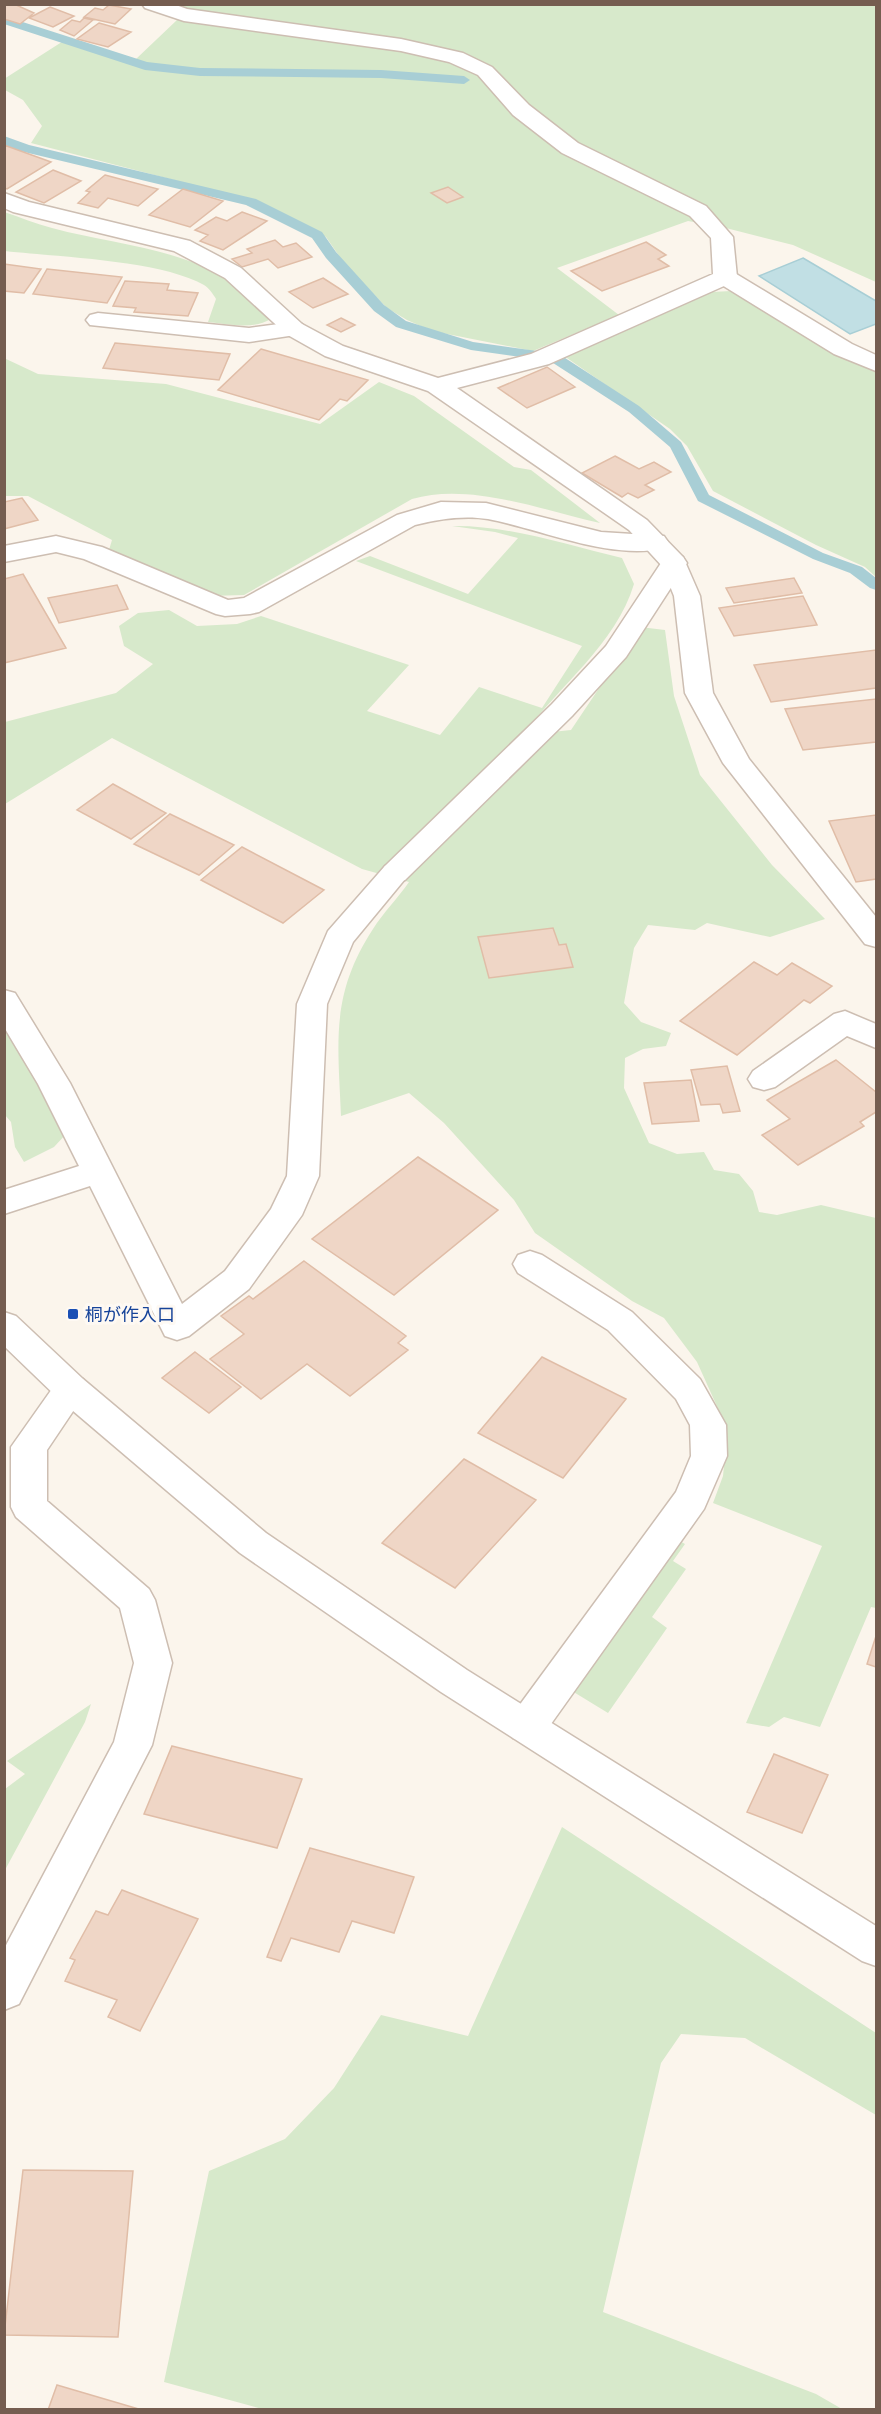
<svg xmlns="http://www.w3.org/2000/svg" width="881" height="2414" font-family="'Noto Sans','Noto Sans JP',sans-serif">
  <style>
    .green { fill: #d7e9cb }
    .water { fill: #c1dfe4; stroke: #a8ced5; stroke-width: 1.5 }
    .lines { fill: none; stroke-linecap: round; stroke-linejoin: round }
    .stream { fill: #a8ced5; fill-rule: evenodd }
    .building { fill: #efd6c6; stroke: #e0bda7; stroke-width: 1.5 }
    .service-casing { stroke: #cdbeb2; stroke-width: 3 }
    .minor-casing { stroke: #cdbeb2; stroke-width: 3 }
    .tertiary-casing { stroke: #cdbeb2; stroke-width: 3 }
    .service { fill: #fff; fill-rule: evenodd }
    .minor { fill: #fff; fill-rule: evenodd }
    .tertiary { fill: #fff; fill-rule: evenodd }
    .transit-dot { fill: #1a4fb4; stroke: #fef9f3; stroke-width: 2 }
    .labels { text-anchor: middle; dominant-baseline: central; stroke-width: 6; stroke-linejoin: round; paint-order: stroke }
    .transit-label { font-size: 18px; fill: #164399; stroke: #fef9f3; text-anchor: start }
  </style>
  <rect width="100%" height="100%" fill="#fbf5ec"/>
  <path class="green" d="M151 5H876V282L793 245 722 227 688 221 557 268 619 315 533 351 432 331 407 320 387 308 344 263 326 237 259 202 31 143 42 126 23 100 5 90 4 79 68 38 136 59 177 20Z
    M4 212C20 217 36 224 52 228 107 243 163 246 215 272 236 284 253 302 271 319 252 330 229 324 208 322L216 299C213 294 209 288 204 285 160 260 57 257 5 251Z
    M731 291 834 352 876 370V577L865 567 816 545 713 491 687 446 670 429 564 356 712 292Z
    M4 358 38 374 166 384 320 424 379 382 414 396 514 467 531 470 600 523C542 510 469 482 412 499L244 595 210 596 109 550 112 540 28 496H5Z
    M452 526C508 525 567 545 622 558L634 584C616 644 559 686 523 735L571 730 640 627 665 630 674 696 700 775 772 865 825 919 770 937 707 923 695 930 648 925 634 948 624 1003 641 1022 671 1033 666 1046 643 1049 625 1058 624 1088 649 1143 677 1154 704 1152 714 1170 739 1174 753 1191 759 1212 777 1215 821 1205 876 1218V1608L871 1607 820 1727 784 1717 769 1727 746 1723 822 1546 713 1503 723 1476 726 1446 720 1413 697 1362 664 1318 632 1301 535 1233 514 1200 444 1123 409 1093 341 1116C338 1042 330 995 373 929 383 913 398 898 409 882L362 869 112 738 5 804V722L116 693 153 664 124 646 119 626 138 613 169 610 197 626 237 624 261 616 409 665 367 711 440 735 479 687 542 708 582 646 356 561 370 556 468 594 518 538 495 532Z
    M4 1025 67 1133 54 1147 24 1162 15 1147 11 1122 5 1115Z
    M676 1539 685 1544 673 1561 686 1569 652 1617 667 1628 608 1713 572 1691Z
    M91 1704 85 1722 5 1870V1789L25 1774 7 1761Z
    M562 1827 876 2033V2115L745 2038 681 2034 661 2063 603 2312 816 2394 842 2409 266 2410 164 2382 209 2171 285 2139 334 2088 381 2015 468 2036Z"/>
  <path class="water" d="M803 258 876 301V324L850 334 759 276Z"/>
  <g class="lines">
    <path class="stream" d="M4 16 147 62 200 68 381 70 464 76 470 80 464 84 381 78 200 76 145 70 4 24Z
      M4 136 29 145 256 199 322 232 336 252 384 305 406 321 473 342 559 354 639 406 681 442 709 495 823 553 862 567 876 578V590L870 588 850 573 813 559 698 501 670 447 629 412 550 361 471 350 396 327 374 311 326 258 312 238 246 205 20 151 4 145Z"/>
  </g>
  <path class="building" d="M4 4H14L34 13 20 24 4 19Z
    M109 5 131 9 115 24 84 17 95 8 103 10Z
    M50 7 74 16 53 27 29 18Z
    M84 18 93 20 74 36 60 30 72 20 80 22Z
    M99 23 131 32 108 47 77 39Z
    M4 145 51 162 7 189 4 188Z
    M53 170 81 181 44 203 16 192Z
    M105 175 158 189 138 206 108 198 98 208 78 203 90 192 86 191Z
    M448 187 463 197 447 203 431 193Z
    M183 189 223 201 190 227 149 215Z
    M242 212 267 221 223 250 200 241 208 235 195 230 216 217 227 221Z
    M275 240 283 247 296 243 312 257 278 268 268 259 242 267 232 259 252 253 247 249Z
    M646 242 666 255 658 259 669 266 602 291 571 271Z
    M4 264 41 269 24 293 4 291Z
    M47 269 122 277 107 303 33 294Z
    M323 278 348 294 313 308 289 292Z
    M125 281 169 284 167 290 198 293 188 316 134 312 136 308 113 306Z
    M341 318 355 325 341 332 327 325Z
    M115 343 230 354 219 380 103 368Z
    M261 349 368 380 347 401 340 399 319 420 218 390Z
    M547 367 575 387 527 408 498 388Z
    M615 456 639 469 654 462 671 472 645 485 654 490 638 498 628 493 622 497 582 473Z
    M22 498 38 520 4 529V502Z
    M23 574 66 648 4 663V579Z
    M794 578 802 593 734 603 726 588Z
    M117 585 128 609 59 623 48 598Z
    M803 596 817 625 734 636 719 608Z
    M876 650V688L771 702 754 665Z
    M876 699V742L803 750 785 709Z
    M113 784 166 813 131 839 77 810Z
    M170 814 234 845 199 875 134 844Z
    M876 815V879L856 882 829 821Z
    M242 847 324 890 283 923 201 880Z
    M553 928 559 945 566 944 573 967 489 978 478 937Z
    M754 962 777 975 792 963 832 986 810 1003 804 1000 737 1055 680 1021Z
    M836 1060 876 1092V1112L860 1122 864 1126 798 1165 762 1135 790 1119 767 1100Z
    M727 1066 740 1111 723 1113 720 1104 701 1105 691 1070Z
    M691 1080 699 1121 652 1124 644 1083Z
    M418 1157 498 1210 394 1295 312 1239Z
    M304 1261 406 1336 398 1343 408 1350 350 1396 307 1364 261 1399 210 1359 244 1334 221 1316 249 1296 253 1299Z
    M195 1352 241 1387 209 1413 162 1378Z
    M542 1357 626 1399 563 1478 478 1433Z
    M464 1459 536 1500 455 1588 382 1543Z
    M876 1636V1667L867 1664Z
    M172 1746 302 1779 277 1848 144 1814Z
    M774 1754 828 1775 802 1833 747 1812Z
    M310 1848 414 1877 394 1933 352 1921 339 1952 291 1938 281 1961 267 1957Z
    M122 1890 198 1919 140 2031 108 2017 117 2000 65 1981 75 1960 70 1958 96 1911 108 1915Z
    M23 2170 133 2171 118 2337 4 2335Z
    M57 2385 142 2410H48Z"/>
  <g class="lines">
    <g class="service-casing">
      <path id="service" d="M725 270 733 272 852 344 876 355V371L834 354 717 282 713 277 717 272Z
        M98 313 249 328 294 322 302 324 306 329 302 334 249 342 90 325 86 320 90 315Z
        M441 502 486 503 601 532 664 536 668 542 664 548C612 561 540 529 488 519 463 515 439 519 415 525L259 612 250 614 225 616 216 614 84 559 56 552 4 562V546L56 536 102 547 228 600 244 598 397 515Z
        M674 555 683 557 687 563 626 657 572 716 405 880 395 883 385 880 380 873 385 866 552 704 606 646 665 557Z
        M845 1011 876 1024V1048L847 1036 775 1087 764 1090 753 1087 748 1079 753 1071 834 1014Z
        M530 1251 542 1255 632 1312 700 1379 726 1425 727 1456 704 1509 541 1738 527 1742 513 1738 508 1726 513 1714 676 1492 691 1456 690 1425 676 1399 608 1330 518 1273 513 1264 518 1255Z"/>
    </g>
    <g class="minor-casing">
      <path id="minor" d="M142 4H173L187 9 401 39 463 53 492 67 529 105 578 143 706 206 733 237 737 277 733 282 549 364 457 388 647 520 683 557 700 596 713 693 749 759 876 917V947L865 944 723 763 685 693 674 596 662 566 629 530 428 391 325 356 286 334 225 278 174 251 13 212 4 208V193L29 202 190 241 241 268 302 324 343 346 438 378 531 354 713 274 711 238 690 216 562 153 513 115 478 75 449 62 401 51 184 21 145 8Z
        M395 863 405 866 410 873 353 942 327 1004 319 1176 302 1215 249 1289 189 1336 177 1340 165 1336 90 1186 4 1214V1190L79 1166 38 1084 4 1027V990L15 993 70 1083 182 1304 225 1271 271 1209 287 1176 297 1004 328 931 385 866Z
        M71 1376 83 1379 88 1389 47 1450V1501L149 1589 155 1600 172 1663 152 1745 19 2004 4 2010V1949L114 1742 134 1663 120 1608 16 1517 11 1507V1447L59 1379Z"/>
    </g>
    <g class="tertiary-casing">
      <path id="tertiary" d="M4 1312 16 1316 83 1379 266 1533 467 1670 876 1926V1966L862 1961 441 1692 240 1553 59 1399 4 1346Z"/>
    </g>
    <use href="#service" class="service"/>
    <use href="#minor" class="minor"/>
    <use href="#tertiary" class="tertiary"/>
  </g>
  <rect class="transit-dot" x="67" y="1308" width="12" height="12" rx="3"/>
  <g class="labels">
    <g class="transit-label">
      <text x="85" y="1314">桐が作入口</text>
    </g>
  </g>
  <rect width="881" height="2414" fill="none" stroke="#755d50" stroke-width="12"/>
</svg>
